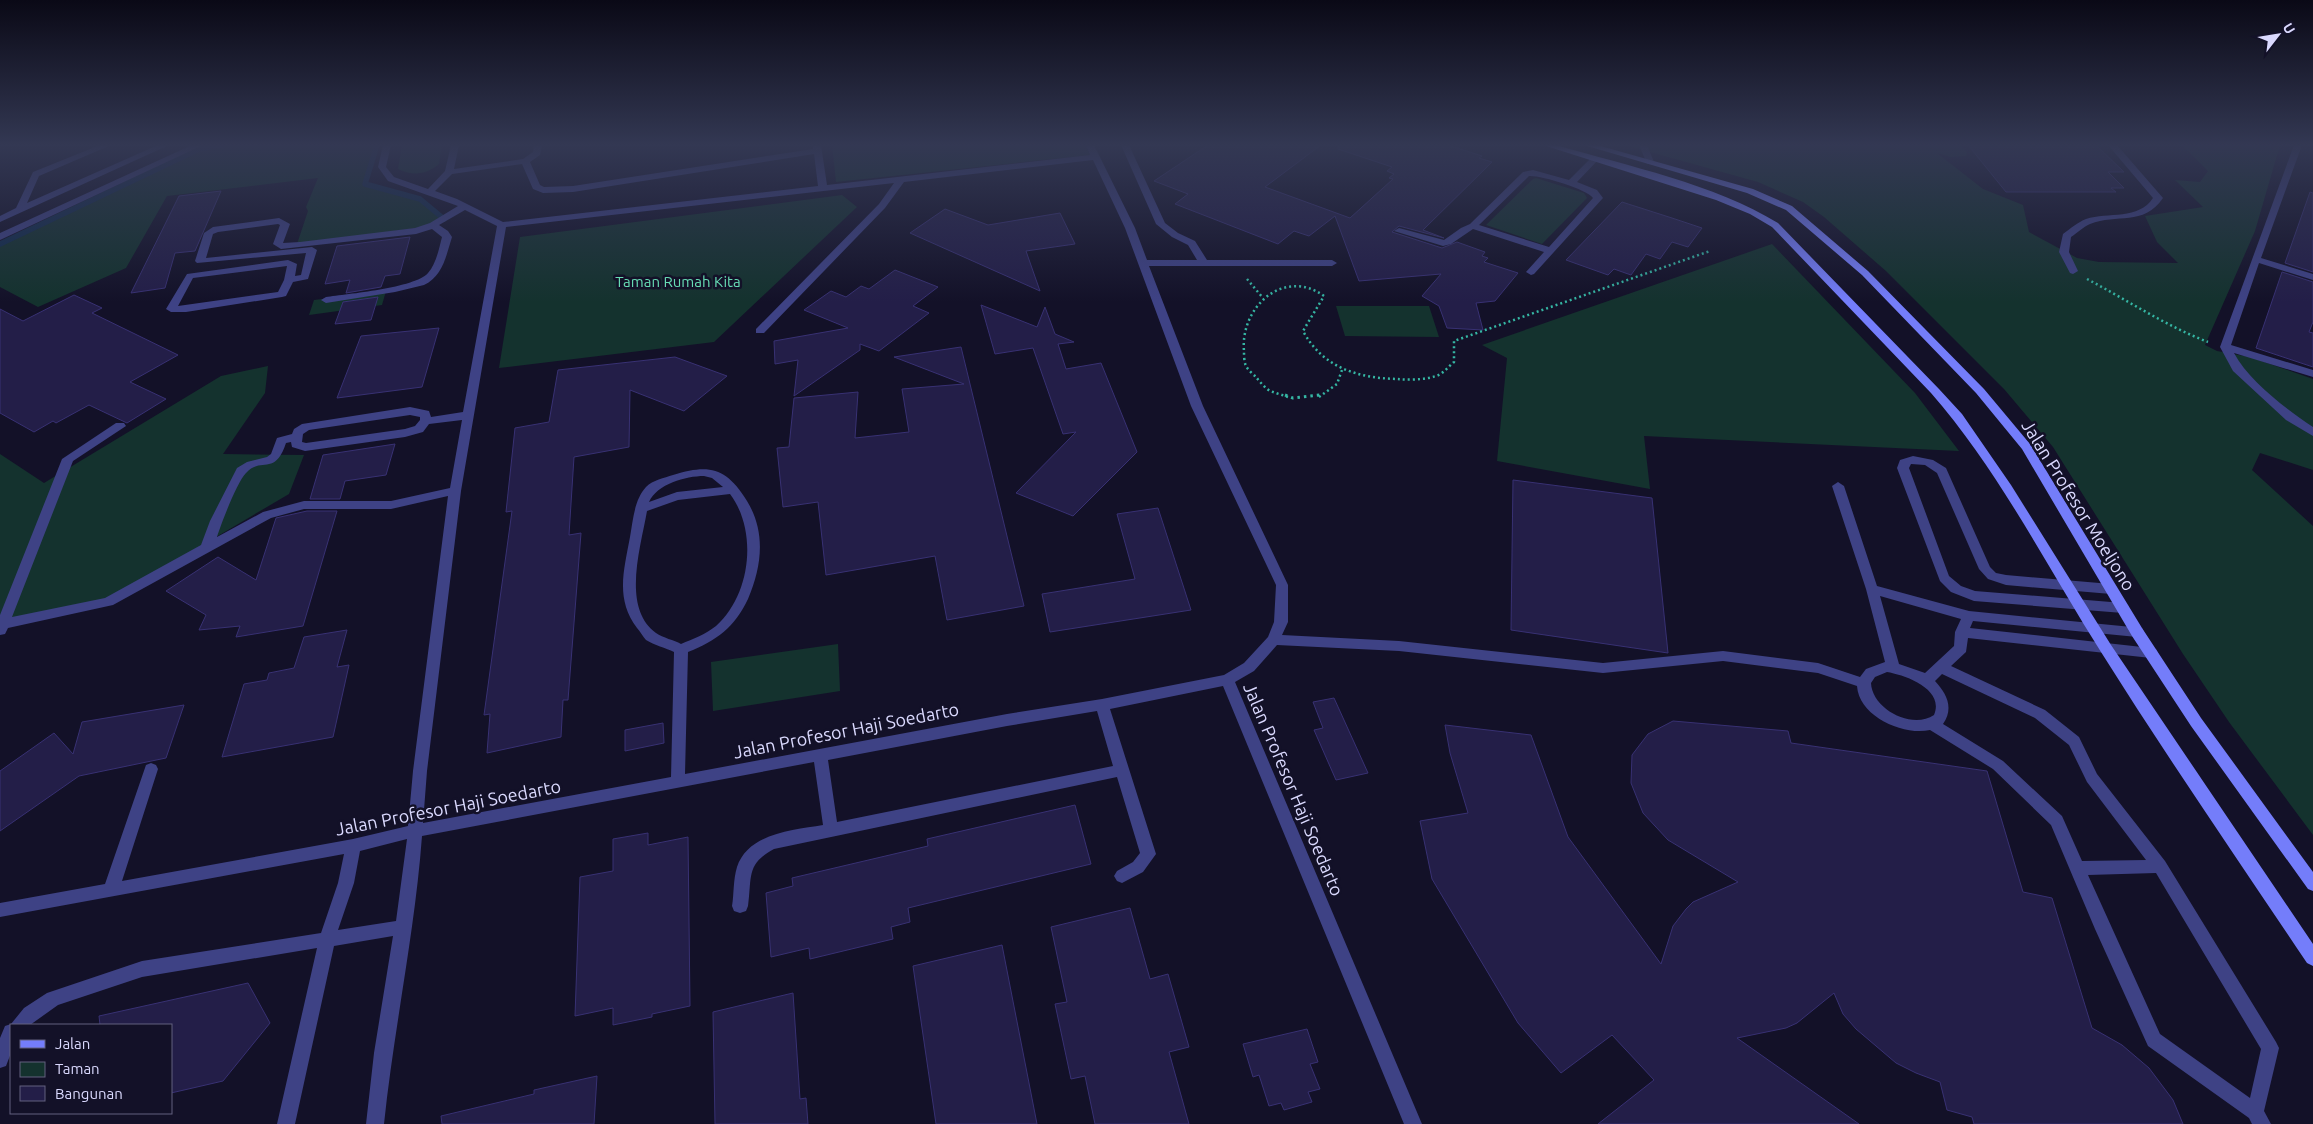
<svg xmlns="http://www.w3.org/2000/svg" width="2313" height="1124" font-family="Ubuntu,sans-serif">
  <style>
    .green { fill: #14322e }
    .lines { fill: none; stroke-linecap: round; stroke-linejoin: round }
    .stream { stroke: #112c4c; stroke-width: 5.5 }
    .building { fill: #231e48; stroke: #383173 }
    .path-far1 { stroke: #35b6a3; stroke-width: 2.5; stroke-dasharray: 2 3; stroke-linecap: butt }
    .path { stroke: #35b6a3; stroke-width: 3; stroke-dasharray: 2.5 4; stroke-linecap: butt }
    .lane { fill: #3e4285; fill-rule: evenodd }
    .street { fill: #3e4285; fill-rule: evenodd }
    .secondary { fill: #747dfa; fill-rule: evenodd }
    .labels { text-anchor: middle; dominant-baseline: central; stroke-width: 5; stroke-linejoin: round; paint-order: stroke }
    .far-park-label { font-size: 15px; fill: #67dcb4; stroke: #131128 }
    .street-label { font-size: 18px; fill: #dad9fe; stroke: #131128 }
  </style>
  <rect width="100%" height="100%" fill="#131128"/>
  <path class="green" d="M222 145H377L365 184 420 199 444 219 425 227 297 244 308 211 306 207 318 178 167 196 126 268 38 307 0 287V244L199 149Z
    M402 145H442L439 164C426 175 412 176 398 169Z
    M832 145H1085L1090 155 836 182Z
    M1625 145H1960L1967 152 1966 156 1951 157 1937 153 1983 189 2023 205 2029 232 2077 258 2099 262 2178 263 2157 242 2145 216 2203 207 2175 180 2200 182 2208 171 2182 145H2280L2255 231 2205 345 2217 351 2250 357 2313 379V470L2260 453 2252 470 2313 526V835L2229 722 2183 654 2053 447 2004 389 1886 271 1824 217 1803 202 1758 182Z
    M1536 178 1584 193 1587 198 1542 244 1486 225 1533 179Z
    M842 195 857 207 714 342 499 368 520 237Z
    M1772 244 1915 393 1959 451 1644 436 1650 489 1497 461 1507 358 1482 345Z
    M386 291 382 305 309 315 314 300Z
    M1336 306H1429L1439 337 1345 336Z
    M268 366 265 393 223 454 304 455 289 494 109 600 0 624V454L44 483 221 376Z
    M838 644 840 691 713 711 711 662Z"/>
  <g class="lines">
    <path class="stream" d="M377 145 365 184 420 199 444 219
      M0 244 199 149 222 145"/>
  </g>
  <path class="building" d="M1208 145H1321L1265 187 1350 218 1393 179 1389 178 1394 174 1387 171 1392 167 1338 149V145H1448L1482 156 1479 158 1492 162 1423 230 1444 238 1399 226 1392 232 1442 248 1457 242 1485 252 1482 256 1488 258 1484 262 1518 273 1495 301 1476 303 1483 330 1447 328 1439 306 1422 296 1441 274 1359 281 1335 216 1309 236 1294 231 1278 244 1175 204 1188 194 1154 181Z
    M1968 145H2096L2124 172H2108L2124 188H2111L2116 192H2006Z
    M221 191 195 251 175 253 165 288 131 293 179 196Z
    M2310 192 2313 193V272L2285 263Z
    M1622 202 1672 218 1702 228 1688 247 1672 242 1660 259 1646 254 1631 275 1614 269 1608 275 1566 260Z
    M945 209 988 225 1060 213 1075 244 1026 251 1040 291 910 233Z
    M410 237 400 274 385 276 381 287 346 293 350 280 325 284 337 246Z
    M895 270 938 287 913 306 929 313 879 351 860 344V350L794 396 798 360 775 364 774 341 848 328 804 310 831 291 846 297 861 286 869 289Z
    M2282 272 2313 282V322L2309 332 2313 333V367L2256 348Z
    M74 295 102 308 92 313 178 355 130 382 166 399 127 423 89 405 56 423 53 421 34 432 0 413V309L23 321Z
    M378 297 371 320 335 324 343 302Z
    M981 305 1037 327 1045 307 1055 334 1074 342 1058 344 1066 369 1101 363 1137 452 1073 516 1016 493 1076 432 1063 434 1033 348 995 354Z
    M439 328 422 387 337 398 361 336Z
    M961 347 1024 606 947 620 935 556 826 575 818 502 783 507 777 448 789 447 794 398 858 392 855 438 909 432 902 389 964 384 894 357Z
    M675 357 727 376 684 411 630 390 629 447 574 457 569 535 581 533 568 700H563L561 737 487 753 490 714 484 715 512 511 506 512 515 428 549 422 558 370Z
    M395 444 386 475 345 481 340 499H310L323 455Z
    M1513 480 1652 498 1668 653 1511 630Z
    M1158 508 1191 610 1050 632 1042 594 1135 579 1117 514Z
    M307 511H337L303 626 236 637 240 626 199 630 206 615 166 591 218 557 256 580 276 518Z
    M347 630 337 667 349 665 333 737 222 757 244 684 267 680 269 673 294 668 304 637Z
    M1334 698 1368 773 1336 780 1314 730 1323 728 1313 702Z
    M184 705 166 758 79 776 0 831V771L54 733 73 754 82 722Z
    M1673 721 1788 731 1791 743 1987 771 2023 892 2052 898 2092 1028 2122 1045 2149 1068 2173 1100 2183 1124H1974L1972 1117 1947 1110 1940 1082 1916 1073 1896 1063 1856 1029 1843 1014 1834 993 1797 1023 1786 1028 1737 1038 1859 1124H1598L1654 1080 1612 1035 1561 1073 1518 1023 1432 879 1420 821 1468 813 1450 753 1445 725 1531 735 1568 837 1661 964 1673 926 1686 909 1693 902 1738 882 1668 840 1643 813 1631 783 1632 755 1648 734Z
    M663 723 664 743 625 751V730Z
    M1075 805 1091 864 908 908 910 922 891 927 893 939 810 959 809 948 771 957 766 893 793 886 792 878 928 846 927 839Z
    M648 833V845L688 837 690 1006 652 1014V1017L613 1025V1008L575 1016 580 877 613 871V839Z
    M1130 908 1150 979 1168 974 1189 1047 1169 1052 1189 1124H1095L1085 1076 1071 1079 1055 1004 1067 1002 1051 927Z
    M1002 945 1037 1124H936L913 966Z
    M248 983 270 1023 223 1081 171 1093V1025H100L99 1016Z
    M793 993 800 1099 806 1098 808 1124H715L713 1012Z
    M1307 1029 1318 1062 1310 1064 1320 1089 1308 1092 1312 1102 1284 1110 1281 1103 1269 1106 1259 1075 1253 1077 1243 1044Z
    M597 1076 594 1124H442L441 1116 534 1094V1090Z"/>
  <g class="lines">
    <path class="path-far1" d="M1247 279 1263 298
      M2087 279C2127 300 2166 326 2208 342
      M1288 397C1282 395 1276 393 1270 391 1265 388 1260 382 1256 377 1253 374 1248 370 1246 366 1244 362 1244 355 1244 351 1240 307 1284 267 1324 296L1303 331C1323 368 1358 378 1397 379 1409 380 1424 380 1436 376 1443 374 1448 367 1454 362V341L1710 251
      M1319 397 1337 384 1342 370"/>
    <path class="path" d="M1285 395 1293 398 1320 395"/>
    <path class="lane" d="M100 145H111L39 176 27 203 158 145H169L0 222V216L16 208 33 172Z
      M192 145H203L0 240V233Z
      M383 145H391L386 167 394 177 428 189 445 171 451 145H459L454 169 523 159 533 152 534 145H542L540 155 530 162 540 185 544 187 573 186 813 149V145H821L827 185 1090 155 1086 145H1094L1135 228 1147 260H1197L1188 245 1172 237 1156 224 1121 145H1129L1165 223 1178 233 1195 241 1207 260H1332L1337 263 1332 266H1149L1203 406 1288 585V622L1282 635 1399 641 1603 663 1723 651 1818 663 1860 677 1866 669 1885 662 1866 589 1832 486 1838 482 1844 486 1877 586 1969 611 2142 628 2144 632 2142 636 2137 637 1973 621 1970 628 2151 648 2156 649 2158 653 2156 657 2151 658 1968 638 1966 652 1951 666 2045 710 2079 737 2097 774 2165 861 2276 1042 2279 1048 2264 1111 2271 1124H2252L2249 1118 2148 1046 2095 929 2051 825 1993 769 1930 730C1904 736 1859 717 1857 686L1818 673 1723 661 1603 673 1399 651 1277 645 1254 671 1235 682 1422 1124H1404L1223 686 1110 709 1156 854 1143 872 1122 883 1117 881 1114 876 1117 871 1133 862 1140 853 1117 777 774 849C746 864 752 877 748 906L746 911 740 913 734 911 732 906C734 894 733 880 737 867 748 833 793 830 823 825L814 762 422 836C415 932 394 1028 384 1124H366L374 1053 393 936 334 946 295 1124H277L317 948 142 977 58 1005 30 1025H11V1053L6 1066 0 1068V1038L5 1026 11 1024 24 1008 47 993 142 961 321 933 338 883 344 854 0 917V903L105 884 146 765 151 763 156 765 158 769 122 881 353 839 408 826 413 771 448 496 391 509H304L271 518 113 605 8 628 5 634 0 635V615L62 459 116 423H124L126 426 73 461 12 617 105 598 201 545 210 521 237 468 247 462 267 457 271 454 277 438 292 434 294 429 302 424 410 407 429 411 431 417 463 412 497 226 465 210 439 225 448 231 452 237C446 256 443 276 424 285L395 292 326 303 321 300 326 297C347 294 415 288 428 273 436 264 439 249 442 237L432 229 416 234 281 249 273 244 280 225 278 224 218 232 213 234 206 258 312 247 317 250 308 279 293 282 286 296 282 297 186 312H171L166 309 187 274 288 260 297 264 295 276 301 275 306 253 197 263 195 261 204 233 213 227 279 218 290 224 283 243 300 242 415 228 430 223 458 206 388 181 378 167ZM814 154 818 186 503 222 457 199 435 191 452 174 522 164 533 189 543 193 573 192ZM1093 160 1125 228 1191 406 1276 585 1274 622 1268 637 1244 663 1224 675 1102 699 1007 714 685 774 688 652C716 641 735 627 748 599 762 566 766 532 747 501 726 467 709 464 673 475 664 478 653 480 646 487 634 500 633 521 630 537 624 570 615 599 637 628 640 631 643 637 646 640 654 645 666 648 674 652L671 777 423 823 427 771 461 491 506 227 894 183 879 204 756 329V333H764L885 208 904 182ZM287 266 284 280 278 292 178 306 193 278ZM410 415 420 417V420L415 426 405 429 306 443 302 442 303 434 309 430ZM462 420 450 488 391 501H304L263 512 217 537C221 524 237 482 246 473 261 456 275 477 286 443L291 442 292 447 305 451 405 437 423 432 429 424ZM704 476 712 478 723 487 677 492 649 502C657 484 686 476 704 476ZM730 494C758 531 751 595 716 626 706 634 693 639 681 644 674 640 663 638 656 633 621 608 641 546 647 511L678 500ZM1880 596 1961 619 1955 632 1954 646 1925 673 1899 664ZM1887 672C1905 675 1945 689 1934 715 1912 730 1872 709 1871 683L1875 677ZM1942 674 2035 718 2069 745 2087 782 2146 860 2082 861 2062 816 2003 761 1943 724C1954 708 1947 694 1935 681ZM1097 711 1113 766 837 822 828 760 1007 726ZM407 839 396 921 338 930 354 883 360 851ZM2156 873 2261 1049 2250 1098 2160 1034 2088 875Z
      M1592 157 1599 159 1577 182 1597 190 1603 198 1534 274 1531 275 1526 272 1544 252 1473 229 1451 244 1443 246 1394 231 1399 228 1444 240 1461 228 1470 224 1523 172 1533 170 1569 180ZM1529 176C1540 175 1587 189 1593 198L1549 247 1479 225Z
      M1913 456 1933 460 1946 468 1990 567 1996 573 2006 575 2111 584 2116 586 2117 589 2116 592 2111 594 2006 585 1988 579 1979 569 1937 473 1925 465 1911 464 1909 468 1949 576 1961 586 1975 591 2123 603 2128 605 2129 608 2128 611 2123 613 1974 601 1951 592 1940 581 1897 468 1900 460Z"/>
    <path class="street" d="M1639 145H1647L1654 162 1653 164H1647Z
      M2108 145H2117L2163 198C2143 227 2117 213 2090 224 2083 227 2077 233 2071 237L2069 252 2078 271 2073 274 2070 273 2059 252 2063 234C2070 229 2078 222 2086 219 2108 212 2139 220 2153 198Z
      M2294 145H2302L2261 258 2313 274V280L2259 263 2231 345 2313 370V377L2234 353C2249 381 2286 409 2313 427V436L2286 420 2233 371 2220 347Z"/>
    <path class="secondary" d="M1543 145H1556C1628 166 1714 184 1778 223L1939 389 1962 414 2011 485 2111 645 2313 944V966L2307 963C2238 860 2167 757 2101 652 2046 565 1999 471 1931 393L1772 227 1750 214 1716 200Z
      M1584 145H1597L1753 189 1792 206 1868 271 1984 389 2030 444 2142 628 2201 718 2313 872V891L2308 889 2191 726 2132 636 2022 449 1976 393 1862 275 1786 210 1747 193Z"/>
  </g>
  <linearGradient id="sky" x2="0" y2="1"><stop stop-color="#0a0916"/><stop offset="0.48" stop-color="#333853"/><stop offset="1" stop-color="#333853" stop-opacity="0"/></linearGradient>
  <rect width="2313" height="302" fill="url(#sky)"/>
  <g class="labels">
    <g class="far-park-label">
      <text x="678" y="281">Taman Rumah Kita</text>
    </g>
    <g class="street-label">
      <text transform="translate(2079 505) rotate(58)">Jalan Profesor Moeljono</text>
      <text transform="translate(846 730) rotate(-11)">Jalan Profesor Haji Soedarto</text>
      <text transform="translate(1294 789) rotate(67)">Jalan Profesor Haji Soedarto</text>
      <text transform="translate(448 807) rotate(-11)">Jalan Profesor Haji Soedarto</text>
    </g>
  </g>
  <rect x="10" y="1024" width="162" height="90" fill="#131128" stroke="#63617e"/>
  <rect x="20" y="1040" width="25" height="8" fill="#747dfa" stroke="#63617e"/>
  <text x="55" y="1049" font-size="15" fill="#dad9fe">Jalan</text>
  <rect x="20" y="1062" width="25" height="15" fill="#14322e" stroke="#63617e"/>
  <text x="55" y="1074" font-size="15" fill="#dad9fe">Taman</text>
  <rect x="20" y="1086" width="25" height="15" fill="#231e48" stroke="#63617e"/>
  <text x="55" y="1099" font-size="15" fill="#dad9fe">Bangunan</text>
  <g transform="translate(2278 35) rotate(59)" stroke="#131128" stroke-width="4" paint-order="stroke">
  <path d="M0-4L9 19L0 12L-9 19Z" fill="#dad9fe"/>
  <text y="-8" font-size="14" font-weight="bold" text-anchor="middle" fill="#dad9fe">U</text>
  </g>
</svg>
